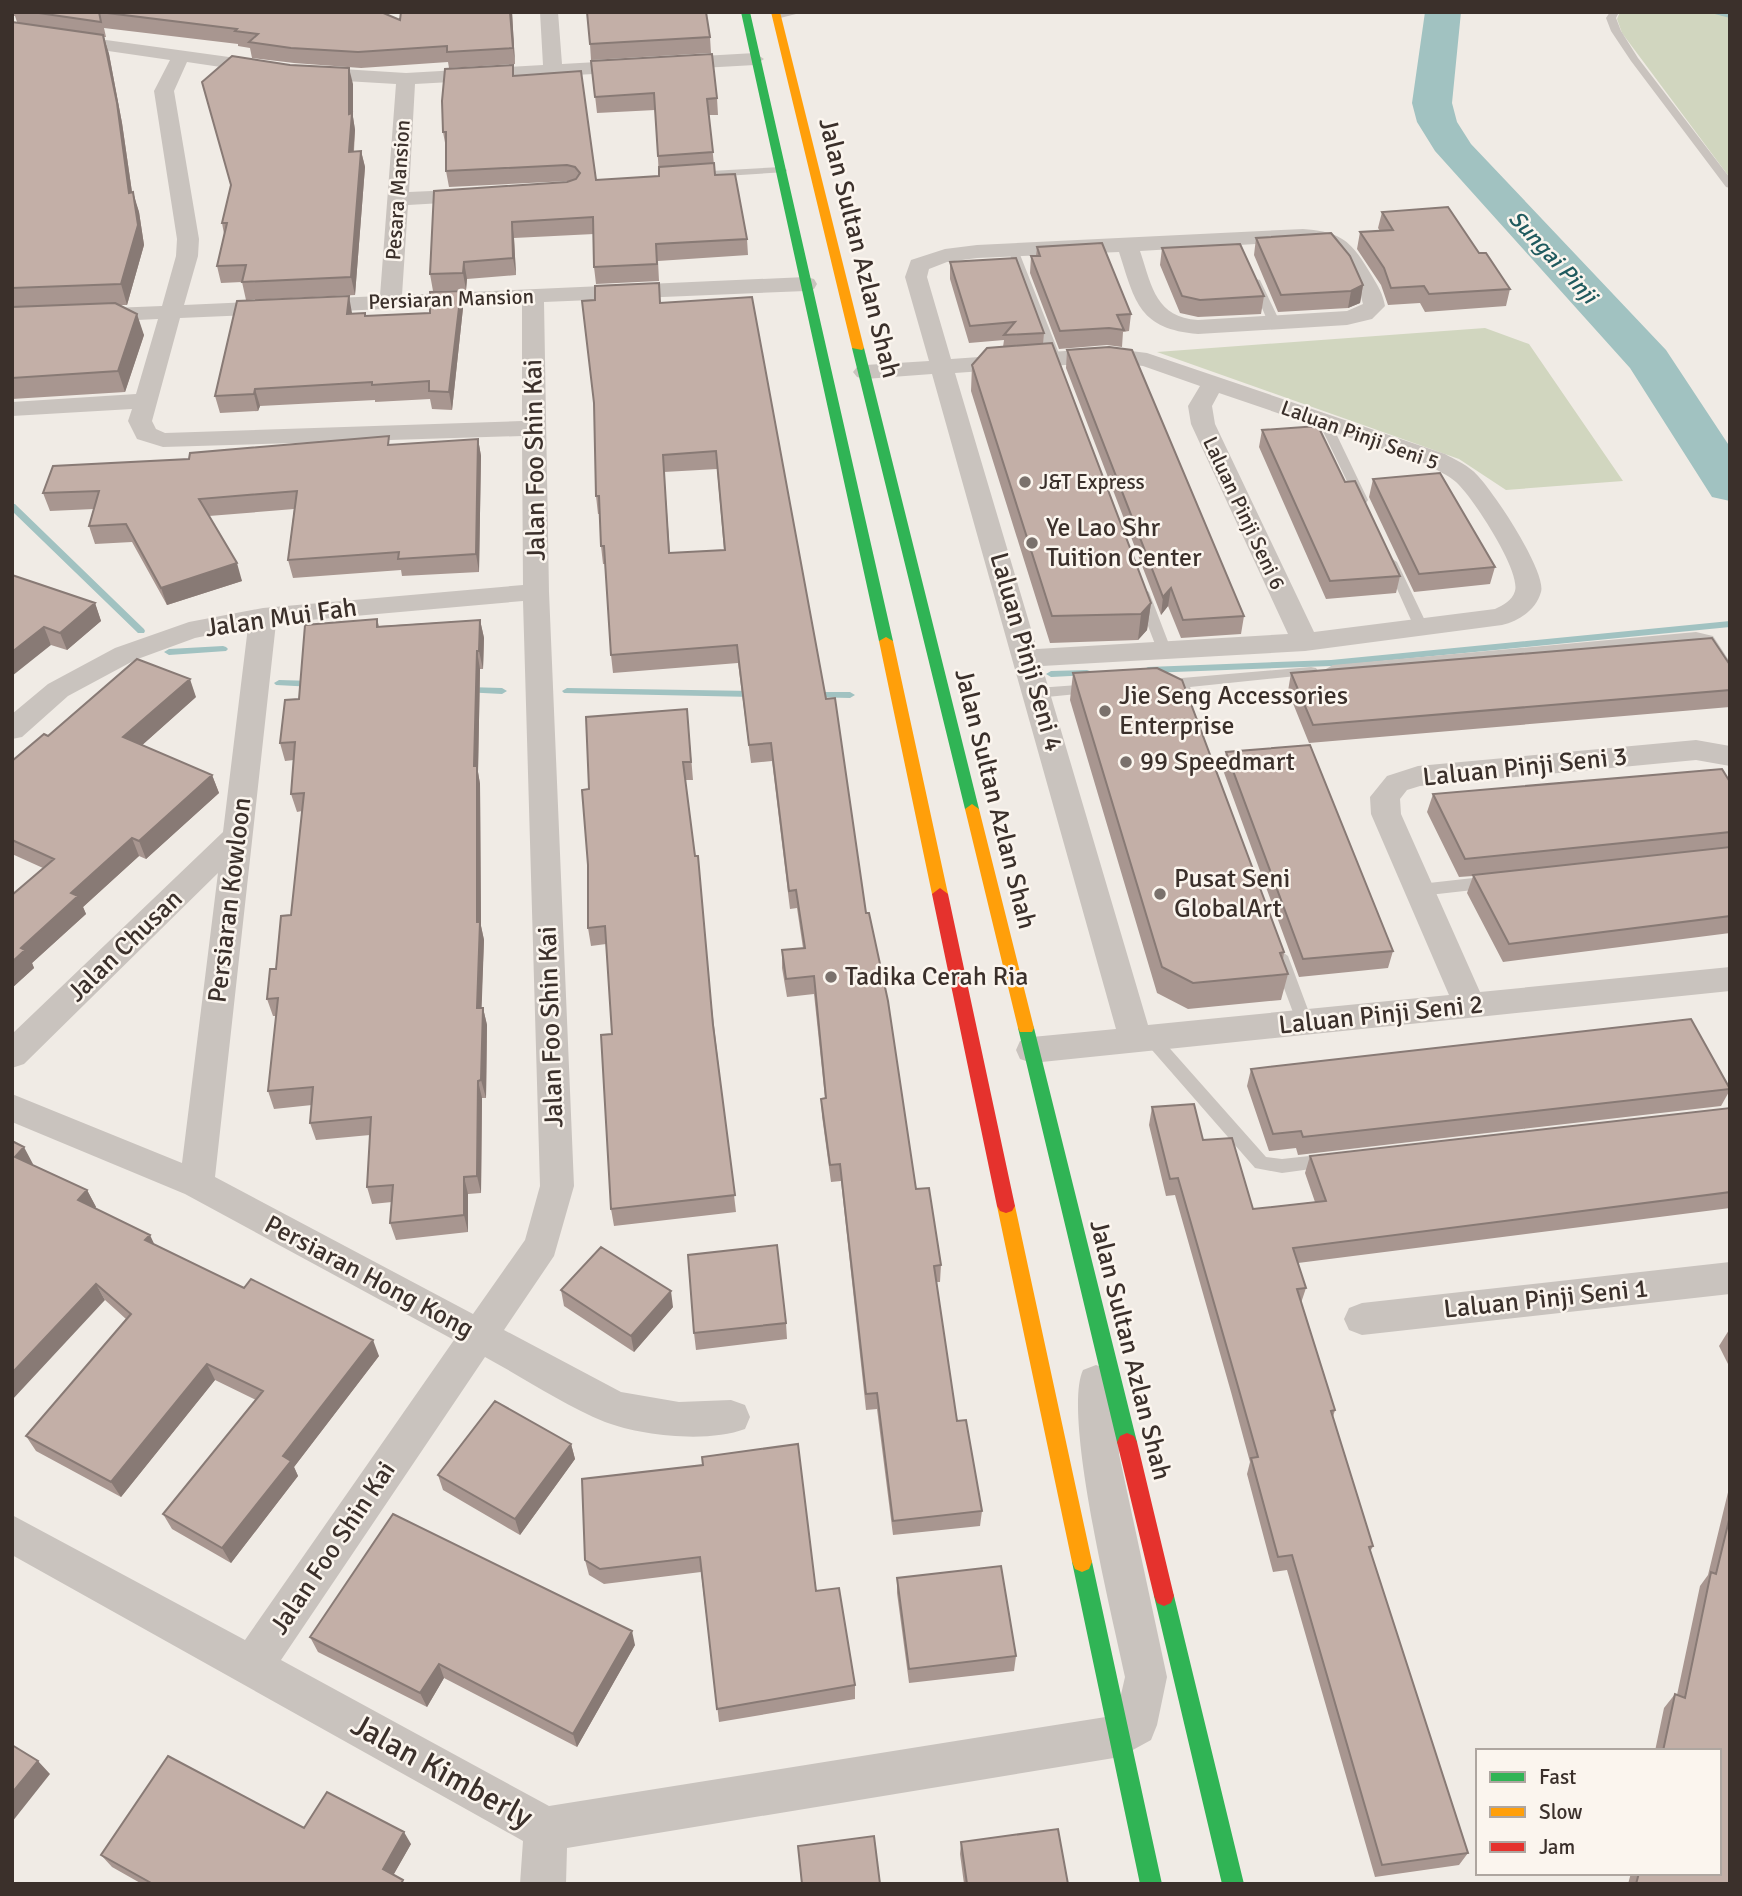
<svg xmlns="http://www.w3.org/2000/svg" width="1742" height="1896" font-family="Signika,sans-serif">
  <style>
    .green { fill: #d1d6bf }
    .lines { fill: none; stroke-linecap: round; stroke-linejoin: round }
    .stream { fill: #a1c2c1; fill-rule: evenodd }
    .river { fill: #a1c2c1; fill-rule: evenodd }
    .lane { fill: #c9c3be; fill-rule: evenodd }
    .street { fill: #c9c3be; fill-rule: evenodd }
    .fast { fill: #30b455; fill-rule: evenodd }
    .slow { fill: #ff9f0a; fill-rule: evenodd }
    .jam { fill: #e5322d; fill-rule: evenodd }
    .wall { fill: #a89690; fill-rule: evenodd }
    .shaded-wall { fill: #887a75 }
    .building { fill: #c3afa7; stroke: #887a75; stroke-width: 2; fill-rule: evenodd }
    .poi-dot { fill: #7a716c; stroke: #fbf5ee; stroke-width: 2.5 }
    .labels { text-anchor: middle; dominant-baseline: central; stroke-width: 5; stroke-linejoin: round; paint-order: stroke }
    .far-street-label { font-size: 21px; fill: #3b302b; stroke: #fbf5ee }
    .far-poi-label { font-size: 21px; fill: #3b302b; stroke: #fbf5ee; text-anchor: start }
    .far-water-label { font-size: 23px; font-style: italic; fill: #1f5a5e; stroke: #fbf5ee }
    .street-label { font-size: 26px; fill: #3b302b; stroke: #fbf5ee }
    .poi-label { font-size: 26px; fill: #3b302b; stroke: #fbf5ee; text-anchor: start }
    .near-street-label { font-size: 32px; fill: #3b302b; stroke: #fbf5ee }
  </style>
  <rect width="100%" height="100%" fill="#f0ebe5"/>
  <path class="green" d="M1620 12H1730V178L1622 33 1617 19Z
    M1485 328 1529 344 1623 481 1506 490 1459 459 1157 352Z"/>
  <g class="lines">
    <path class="stream" d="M1710 12 1730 14V18L1711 13Z
      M12 504H15L144 629 145 631 144 633H138L12 511Z
      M1730 621V627L1331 666 1148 673 1143 670 1148 667 1331 660Z
      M223 646 226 647 228 649 226 651 169 655 164 652 169 649Z
      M1087 670 1090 671 1092 673 1090 675 1051 677 1046 674 1051 671Z
      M279 680 314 681 319 684 314 687 276 685 274 683Z
      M467 687 502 688 507 691 502 694 464 692 462 690Z
      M567 688 753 691 758 694 753 697 564 693 562 691Z
      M811 692H850L855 695 850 698 808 697 806 695Z"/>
    <path class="river" d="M1425 12H1461L1452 103 1457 122 1471 144 1666 350 1730 447V501L1712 497 1630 368 1435 151 1417 122 1412 103Z"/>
    <path class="lane" d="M804 12 776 19 772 16 782 12Z
      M1610 12H1619L1616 18 1621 31 1638 58 1730 178V188L1726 187 1631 61 1611 31 1606 18Z
      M782 167 787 170 786 172 693 178 688 175 693 172Z
      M1014 249 1019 252 1062 361 1060 363 1050 361 1009 252Z
      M1251 278 1260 280 1280 322 1278 324 1268 322 1250 280Z
      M1324 417 1330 421 1368 500 1366 503 1362 504 1356 500 1318 421Z
      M1391 558 1397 562 1429 629 1427 632 1422 633 1415 629 1385 562Z
      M1142 588 1149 592 1172 652 1170 655H1160L1158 652 1135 592Z
      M1696 632 1713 636 1730 662V677L1725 676 1703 642 1696 640 1333 673 1326 669 1333 665Z
      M1311 667 1316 668 1318 671 1316 674 1190 687 1196 701 1189 706 1182 701 1175 683 1182 678Z
      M1092 684 1099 689 1097 692 1037 698 1030 693 1037 688Z
      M1491 876 1499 882 1491 888 1420 896 1412 890 1420 884Z
      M1280 950 1288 956 1313 1023 1311 1027H1299L1297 1023 1272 956Z
      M1151 1032 1157 1034 1266 1157 1282 1159 1327 1154 1333 1156 1336 1161 1333 1166 1282 1173 1255 1168 1145 1042 1143 1038 1145 1034Z"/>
    <path class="street" d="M540 12H558L562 64 755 53 764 59 755 65 415 84 409 192 477 189 484 191 487 195 484 199 477 201 408 205 402 295 806 277 814 279 817 284 814 289 806 291 544 302 549 592 574 1186 554 1256 504 1330 621 1392 679 1402 731 1400 745 1405 750 1417 745 1429C708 1443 642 1436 605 1422 564 1405 524 1378 485 1357L281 1660 549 1806 1112 1716 1117 1712 1125 1677C1113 1619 1062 1415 1083 1370L1096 1365 1109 1370 1115 1382 1119 1454 1167 1677 1157 1725 1151 1740 1120 1757 567 1848 566 1884H520L523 1841 12 1555V1515L245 1640 454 1340 185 1194 12 1122V1094L182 1163 218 873 24 1064 12 1068V1034L223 832 248 627 195 638 135 660 68 696 22 737 12 739V714L48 684 115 648 189 622 263 608 523 585 522 436 163 447 137 439 128 421 132 409 12 416V402L136 394 158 319 12 326V312L162 306 176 256 177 239 154 91 170 60 12 37V27L294 66 406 73 543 65ZM187 62 294 78 396 84 380 296 184 305 198 256 199 239 174 91ZM522 303V421L165 433 156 429 152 421 180 318ZM523 601 540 1186 525 1240 473 1314 215 1177 276 623Z
      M1303 229C1343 232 1352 242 1372 276 1378 286 1383 294 1385 306L1372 319 1347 325 1198 334C1139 329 1135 302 1119 252L977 258 947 262 929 269 927 277 951 359 1107 348 1147 353 1445 454C1454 459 1465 464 1473 471 1490 485 1547 572 1541 592 1536 610 1519 621 1502 625L1305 651 1042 666 1148 1025 1449 995 1371 814 1370 797 1387 776 1418 766 1696 740 1730 746V766L1696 760 1420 786 1407 790 1400 799 1401 814 1480 992 1730 967V991L1032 1063 1020 1059 1016 1050 1020 1041 1032 1037 1116 1029 932 374 865 379 857 377 853 372 857 367 865 365 929 361 905 277 911 260 945 249 977 245ZM1303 241C1311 242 1319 242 1326 246 1343 255 1359 286 1363 304L1347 311 1198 320C1155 317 1152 286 1140 251ZM1107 362 1143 366 1200 386 1188 406 1191 424 1288 634 1037 649 955 373ZM1219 393 1427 464C1436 470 1448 475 1456 482 1472 496 1521 571 1515 591 1512 601 1503 605 1495 609L1314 632 1215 424 1212 406Z
      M1730 1262V1294L1362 1335 1349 1330 1344 1319 1349 1308 1362 1303Z"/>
    <path class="fast" d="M741 12H750L893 641 886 645 879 641Z
      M858 345 864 348 979 809 972 814 965 809 852 348Z
      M1026 1022 1032 1024 1034 1028 1137 1442 1134 1448 1127 1451 1120 1448 1117 1442 1018 1028 1020 1024Z
      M1082 1552 1089 1555 1092 1562 1162 1884H1140L1072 1562 1075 1555Z
      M1164 1586 1171 1589 1174 1596 1244 1884H1222L1154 1596 1157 1589Z"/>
    <path class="slow" d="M771 12H780L864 348 862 350 852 348Z
      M886 637 893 641 948 894 940 900 932 894 879 641Z
      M972 804 979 809 1034 1028 1032 1032H1020L1018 1028 965 809Z
      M1006 1199 1012 1201 1015 1206 1092 1562 1089 1569 1082 1572 1075 1569 1072 1562 997 1206 1000 1201Z"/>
    <path class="jam" d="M940 888 948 894 1015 1206 1012 1211 1006 1213 1000 1211 997 1206 932 894Z
      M1127 1433 1134 1436 1137 1442 1174 1596 1171 1603 1164 1606 1157 1603 1154 1596 1117 1442 1120 1436Z"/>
  </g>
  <path class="wall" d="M12 12H381L400 20 512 12 515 64 449 68 448 62 361 68 294 63 252 58 250 48 238 46V44L104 28 106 37H104L109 54 122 123 132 192 139 212 144 245 127 305H120L144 335 125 392 12 399V22H17L15 16H12Z
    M710 37 711 53 591 60 590 44Z
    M591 61 717 98 718 115H709L715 175 747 239 748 255 658 261 659 281 596 284 594 267V234L514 238 516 275 467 279 466 290 433 291 430 274 569 181 449 187 446 171V148L443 132 513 65 514 76 596 180 659 176 655 110 597 113Z
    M353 84V117L355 130 354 151H361L365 167 355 295 246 300 242 282 221 283 217 266 224 234 222 223Z
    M1382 212 1479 253 1510 289 1506 306 1425 312 1420 303 1388 305 1381 285 1357 249 1360 232 1380 231 1378 228Z
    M1256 238 1363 285 1360 303 1348 308 1278 312 1254 255Z
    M1037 247 1131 314 1129 331 1123 332 1122 347 1107 345 1059 349 1030 273 1031 256H1036Z
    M1162 248 1264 296 1261 314 1198 317 1180 313 1160 265Z
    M950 262 1044 333 1043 344 1151 603 1147 630 1138 640 1050 643 971 391 972 365 1003 347 1004 340 969 343 950 279Z
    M595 300 660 303 826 699 866 913 916 1189 941 1265 940 1282H936L957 1421 982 1511 980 1526 893 1535 877 1409 866 1410 841 1181 831 1182 822 1116 821 1099 825 1098 814 994 787 997 782 968V950L803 948 797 908 790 909 772 761 751 763 738 663 613 673 611 655 605 564H603L601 546 600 514H598L596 496ZM717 469 724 550 670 553 664 472Z
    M463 308 452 410 432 409 430 399 375 402V400L260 406 258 411 220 413 215 396 352 313 366 316 430 313Z
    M1067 350 1244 616 1241 634 1181 638 1168 606 1161 615 1066 368Z
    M1262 430 1345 482 1400 576 1396 593 1326 599 1259 447Z
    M478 439 481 456 479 572 402 576 401 570 293 578 288 560 294 509 209 516 242 581 167 605 132 542 95 544 89 526 94 509 50 511 43 493 189 459Z
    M1373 479 1495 567 1490 584 1414 592 1369 497Z
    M12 575 95 603 101 621 67 650 51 645Z
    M377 619 379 626 480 620 484 638 483 669H480L478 772 480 784 481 926 484 940 481 1008H483L487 1025 486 1098H482L481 1193 468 1194V1232L396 1240 390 1223 392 1202 372 1204 367 1187 370 1135 316 1140 310 1123 312 1105 274 1109 268 1091 276 1016H273L267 999 291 915 302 811 297 812 291 794 294 760 285 761 280 743Z
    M1730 665V707L1309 743 1288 691 1291 673Z
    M1073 673 1284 952 1283 960 1288 974 1281 1000 1188 1009 1157 993 1070 700Z
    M196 697 142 745 212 775 219 793 146 859 139 856 83 907 86 914 32 963 34 968 12 988V895L43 868 12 854V761L48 736Z
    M687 709 693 780H685L736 1212 614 1226 611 1209 612 1034 606 944 591 946 588 928 589 789Z
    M1226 752 1393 951 1388 968 1299 977 1223 770Z
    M1730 782V933L1503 962 1467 893 1473 876 1459 877 1427 812 1433 794Z
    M1251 1069 1730 1088V1090L1721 1106 1298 1155 1296 1148 1269 1151 1247 1086Z
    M1152 1107 1203 1140 1253 1209 1315 1202 1305 1173 1310 1156 1730 1108V1208L1298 1263 1306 1288 1301 1303 1335 1410 1333 1417 1373 1546 1370 1552 1468 1853 1459 1865 1375 1877 1287 1570 1273 1572 1247 1474 1250 1462 1231 1392 1175 1195 1166 1196 1149 1125Z
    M12 1141 33 1165 87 1190 96 1207 95 1208 155 1245 379 1356 294 1467 298 1476 231 1563 172 1529 163 1514 256 1400 215 1380 121 1497 36 1451 26 1436 126 1319 105 1300Z
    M561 1290 673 1307 634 1352 564 1306Z
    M786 1323 787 1339 696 1350 694 1333Z
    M1729 1330H1730V1368L1719 1346Z
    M571 1444 575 1459 520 1535 443 1490 438 1475Z
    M582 1479 816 1591 855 1685V1699L719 1722 701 1572 604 1584 589 1575 585 1560Z
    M1730 1484V1884H1628L1631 1873H1719V1751H1655L1664 1708 1675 1694 1677 1695 1700 1586 1708 1575Z
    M897 1578 1016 1656 1014 1671 909 1683 897 1593Z
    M310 1637 635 1645 577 1747 444 1678 427 1707 318 1652Z
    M304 1828 411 1844 393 1875 405 1884H142L112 1867 101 1855Z
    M961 1842 1068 1884H964L960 1854Z"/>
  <path class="shaded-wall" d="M510 12H512L515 64 513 48Z
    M103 35 109 54 122 123 135 213 129 193Z
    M349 68 353 84V117L355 130 352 168 349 152Z
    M361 151 365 167 355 295 351 277Z
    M133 192 139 212 144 245 127 305 121 284Z
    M512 222 514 238 516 275 513 258Z
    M464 262 467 279 466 290 463 273Z
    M1363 285 1360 303 1348 308 1351 291Z
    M461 291 463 308 452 410 449 392Z
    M349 296 352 313 347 314Z
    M137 314 144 335 125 392 118 371Z
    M255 389 260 406 258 411 254 394Z
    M478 439 481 456 479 572 476 554Z
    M237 563 242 581 167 605 161 588Z
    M1171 588 1168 606 1161 615 1163 597Z
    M95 603 101 621 67 650 60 633Z
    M1151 603 1147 630 1138 640 1141 614Z
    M480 620 484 638 483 669 479 651Z
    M44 627 51 645 12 676V652Z
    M477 651 480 669 478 772 480 784 481 926 484 940 481 1026 477 1008V922L474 766Z
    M190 679 196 697 130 756 123 737Z
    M212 775 219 793 146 859 139 841Z
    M132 838 139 856 83 907 86 914 32 963 34 968 12 988V962L21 948 71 893Z
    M483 1008 487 1025 486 1098 481 1080Z
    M478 1081 482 1098 481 1193 477 1176Z
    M24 1147 33 1164 24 1174 15 1157Z
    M464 1177 468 1194V1232L464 1215Z
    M87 1190 96 1207 87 1217 78 1200Z
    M150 1235 158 1252 145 1240Z
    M96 1284 105 1300 12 1400V1373Z
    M671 1291 673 1307 634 1352 631 1336Z
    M373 1340 379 1356 294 1467 298 1476 231 1563 222 1548 283 1456Z
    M207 1364 215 1380 121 1497 111 1482Z
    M571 1444 575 1459 520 1535 515 1519Z
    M632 1631 635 1645 577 1747 573 1734Z
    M439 1664 444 1678 427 1707 420 1693Z
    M38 1761 50 1774 12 1822V1793Z
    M404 1832 411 1844 390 1881 383 1869Z"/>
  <path class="building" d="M32 12H381L400 20 401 12H510L513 48 447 52V46L358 52 291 48 249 42 258 34 235 31 237 29 99 12 101 22Z
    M587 12H706L710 37 590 44Z
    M12 22 103 35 117 103 129 193 133 192 138 225 121 284 12 288Z
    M712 54 717 98 707 99 713 152 658 156 654 93 595 97 591 61Z
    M232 56 290 65 349 68V114L352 113 349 152 361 151 351 277 242 282 246 265 217 266 227 223H222L231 185 202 82Z
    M513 65V76L581 71 596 180 659 176V167L714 163 715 175 735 174 747 239 656 244 657 264 594 267 593 217 512 222 513 258 464 262 463 273 430 274 434 191 567 182 576 179 580 173 575 167 567 165 446 171V132H443L442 101 445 69Z
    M1448 207 1479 253H1486L1510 289 1429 294 1424 286 1391 288 1384 268 1360 232 1393 230 1382 212Z
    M1331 233 1350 256 1363 285 1351 291 1281 295 1256 238Z
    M1102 243 1131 314 1117 315 1124 330 1109 328 1060 331 1031 256H1040L1037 247Z
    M1240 244 1264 296 1200 300 1182 296 1162 248Z
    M1016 258 1044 333 1004 335 1015 322 970 326 950 262Z
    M659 283 660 303 752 297 826 699 835 698 866 913H869L888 1001 916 1189 929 1188 941 1265 934 1266 957 1421 966 1420 982 1511 893 1521 877 1393 866 1394 840 1164 830 1165 821 1099 826 1098 814 976 786 979 782 950 805 948 796 890 789 891 771 743 749 745 737 645 611 655 604 546H601L599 496H596L594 403 582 301 595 300V286ZM716 451 725 550 669 553 663 455Z
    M461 291 449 392 429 391V381L372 385V382L255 389 254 394 215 396 237 301 349 296 347 314 365 313V316L430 313V292Z
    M115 303 137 314 118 371 12 378V307Z
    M1052 343 1151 603 1141 614 1052 616 972 365 987 348Z
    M1109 347 1132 350 1244 616 1183 620 1171 588 1163 597 1067 350Z
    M1318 426 1345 482 1355 481 1400 576 1330 581 1262 430Z
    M389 436 388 445 478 439 476 554 398 559 399 552 288 560 297 491 199 499 237 563 161 588 126 524 89 526 99 491 43 493 53 466 189 459 190 453Z
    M1440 473 1495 567 1419 574 1373 479Z
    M12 575 95 603 60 633 44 627 12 652Z
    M377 619V627L480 620 479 651H477L474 766H477V922H480L477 1008H483L481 1080 478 1081 477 1176 464 1177V1215L390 1223 393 1185 367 1187 371 1117 310 1123 313 1087 268 1091 278 998 267 999 270 969H276L281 916 291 915 304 793 291 794 295 742 280 743 285 700 299 699 305 625Z
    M1712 638 1730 665V690L1313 725 1291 673Z
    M137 659 190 679 123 737 212 775 139 841 132 838 71 893 78 896 21 948 25 950 12 962V895L54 859 12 840V761L44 734 48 736Z
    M1157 668 1182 680 1284 952 1280 953 1288 974 1193 983 1162 967 1073 673Z
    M687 709 691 762H683L695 856H698L713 1025 735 1195 611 1209 601 1035 612 1034 605 926 588 928V865L582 790 589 789 586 717Z
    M1310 745 1393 951 1303 959 1226 752Z
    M1722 769 1730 782V832L1465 859 1433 794Z
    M1730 847V916L1509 944 1473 875Z
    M1691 1019 1730 1089 1303 1137 1301 1131 1273 1134 1251 1069Z
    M1194 1104 1203 1140 1232 1138 1253 1209 1326 1201 1310 1156 1730 1108V1192L1293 1248 1306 1288 1297 1289 1335 1410 1331 1411 1373 1546 1369 1547 1468 1853 1382 1865 1292 1555 1278 1557 1251 1458 1258 1457 1235 1376 1178 1178 1170 1179 1152 1107Z
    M12 1141 24 1147 15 1157 87 1190 78 1200 150 1235 145 1240 244 1288 251 1279 373 1340 283 1456 291 1461 222 1548 163 1514 263 1391 207 1364 111 1482 26 1436 131 1314 96 1284 12 1373Z
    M777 1245 786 1323 694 1333 688 1255Z
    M601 1247 671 1291 631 1336 561 1290Z
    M495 1401 571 1444 515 1519 438 1475Z
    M798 1444 816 1591 839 1588 855 1685 717 1709 700 1557 600 1569 585 1560 582 1479 703 1465 702 1457Z
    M393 1514 632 1631 573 1734 439 1664 420 1693 310 1637Z
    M1730 1516V1884H1636L1639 1873H1719V1751H1663L1675 1694 1685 1698 1711 1572 1716 1574Z
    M1001 1566 1016 1656 909 1669 897 1578Z
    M12 1745 38 1761 12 1793Z
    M168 1756 304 1828 327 1792 404 1832 383 1869 403 1880 401 1884H153L101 1855Z
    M1058 1829 1068 1884H967L961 1842Z
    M874 1836 880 1884H802L798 1846Z"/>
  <g class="poi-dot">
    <circle cx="1025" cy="482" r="7"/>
    <circle cx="1032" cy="543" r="7"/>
    <circle cx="1105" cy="711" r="7"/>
    <circle cx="1126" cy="762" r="7"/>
    <circle cx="1160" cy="894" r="7"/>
    <circle cx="831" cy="977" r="7"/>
  </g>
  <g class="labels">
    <g class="far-street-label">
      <text transform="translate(398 190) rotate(-86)">Pesara Mansion</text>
      <text transform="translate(451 299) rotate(-2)">Persiaran Mansion</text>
      <text transform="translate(1360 435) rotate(20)">Laluan Pinji Seni 5</text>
      <text transform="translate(1244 513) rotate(65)">Laluan Pinji Seni 6</text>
    </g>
    <g class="far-poi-label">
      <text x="1039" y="482">J&amp;T Express</text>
    </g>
    <g class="far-water-label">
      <text transform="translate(1553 257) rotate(47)">Sungai Pinji</text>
    </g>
    <g class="street-label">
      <text transform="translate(859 248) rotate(76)">Jalan Sultan Azlan Shah</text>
      <text transform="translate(535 460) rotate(-91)">Jalan Foo Shin Kai</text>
      <text transform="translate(281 618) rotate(-8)">Jalan Mui Fah</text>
      <text transform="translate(1026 652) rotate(74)">Laluan Pinji Seni 4</text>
      <text transform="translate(1525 767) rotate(-6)">Laluan Pinji Seni 3</text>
      <text transform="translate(995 799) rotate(76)">Jalan Sultan Azlan Shah</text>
      <text transform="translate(230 900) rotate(-83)">Persiaran Kowloon</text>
      <text transform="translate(125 946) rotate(-44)">Jalan Chusan</text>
      <text transform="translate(1381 1015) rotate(-6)">Laluan Pinji Seni 2</text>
      <text transform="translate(551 1027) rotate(-92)">Jalan Foo Shin Kai</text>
      <text transform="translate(369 1277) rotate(28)">Persiaran Hong Kong</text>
      <text transform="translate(1546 1299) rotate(-6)">Laluan Pinji Seni 1</text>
      <text transform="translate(1130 1350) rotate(76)">Jalan Sultan Azlan Shah</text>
      <text transform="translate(333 1548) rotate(-56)">Jalan Foo Shin Kai</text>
    </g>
    <g class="poi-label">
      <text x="1046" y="528">Ye Lao Shr<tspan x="1046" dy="30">Tuition Center</tspan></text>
      <text x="1119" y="696">Jie Seng Accessories<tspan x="1119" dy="30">Enterprise</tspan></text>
      <text x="1140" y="762">99 Speedmart</text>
      <text x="1174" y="879">Pusat Seni<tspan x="1174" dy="30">GlobalArt</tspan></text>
      <text x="845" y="977">Tadika Cerah Ria</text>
    </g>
    <g class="near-street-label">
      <text transform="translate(442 1771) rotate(29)">Jalan Kimberly</text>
    </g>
  </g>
  <rect width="1742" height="1896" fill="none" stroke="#3b302b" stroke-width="28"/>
  <rect x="1476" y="1749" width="245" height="126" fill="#fbf5ee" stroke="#aea6a0" stroke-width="2"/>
  <rect x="1490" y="1772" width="35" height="10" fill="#30b455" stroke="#aea6a0" stroke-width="2"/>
  <text x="1539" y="1784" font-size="21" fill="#3b302b">Fast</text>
  <rect x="1490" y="1807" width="35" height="10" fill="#ff9f0a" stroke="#aea6a0" stroke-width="2"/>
  <text x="1539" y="1819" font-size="21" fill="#3b302b">Slow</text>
  <rect x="1490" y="1842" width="35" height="10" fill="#e5322d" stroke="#aea6a0" stroke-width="2"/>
  <text x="1539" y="1854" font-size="21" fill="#3b302b">Jam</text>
</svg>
